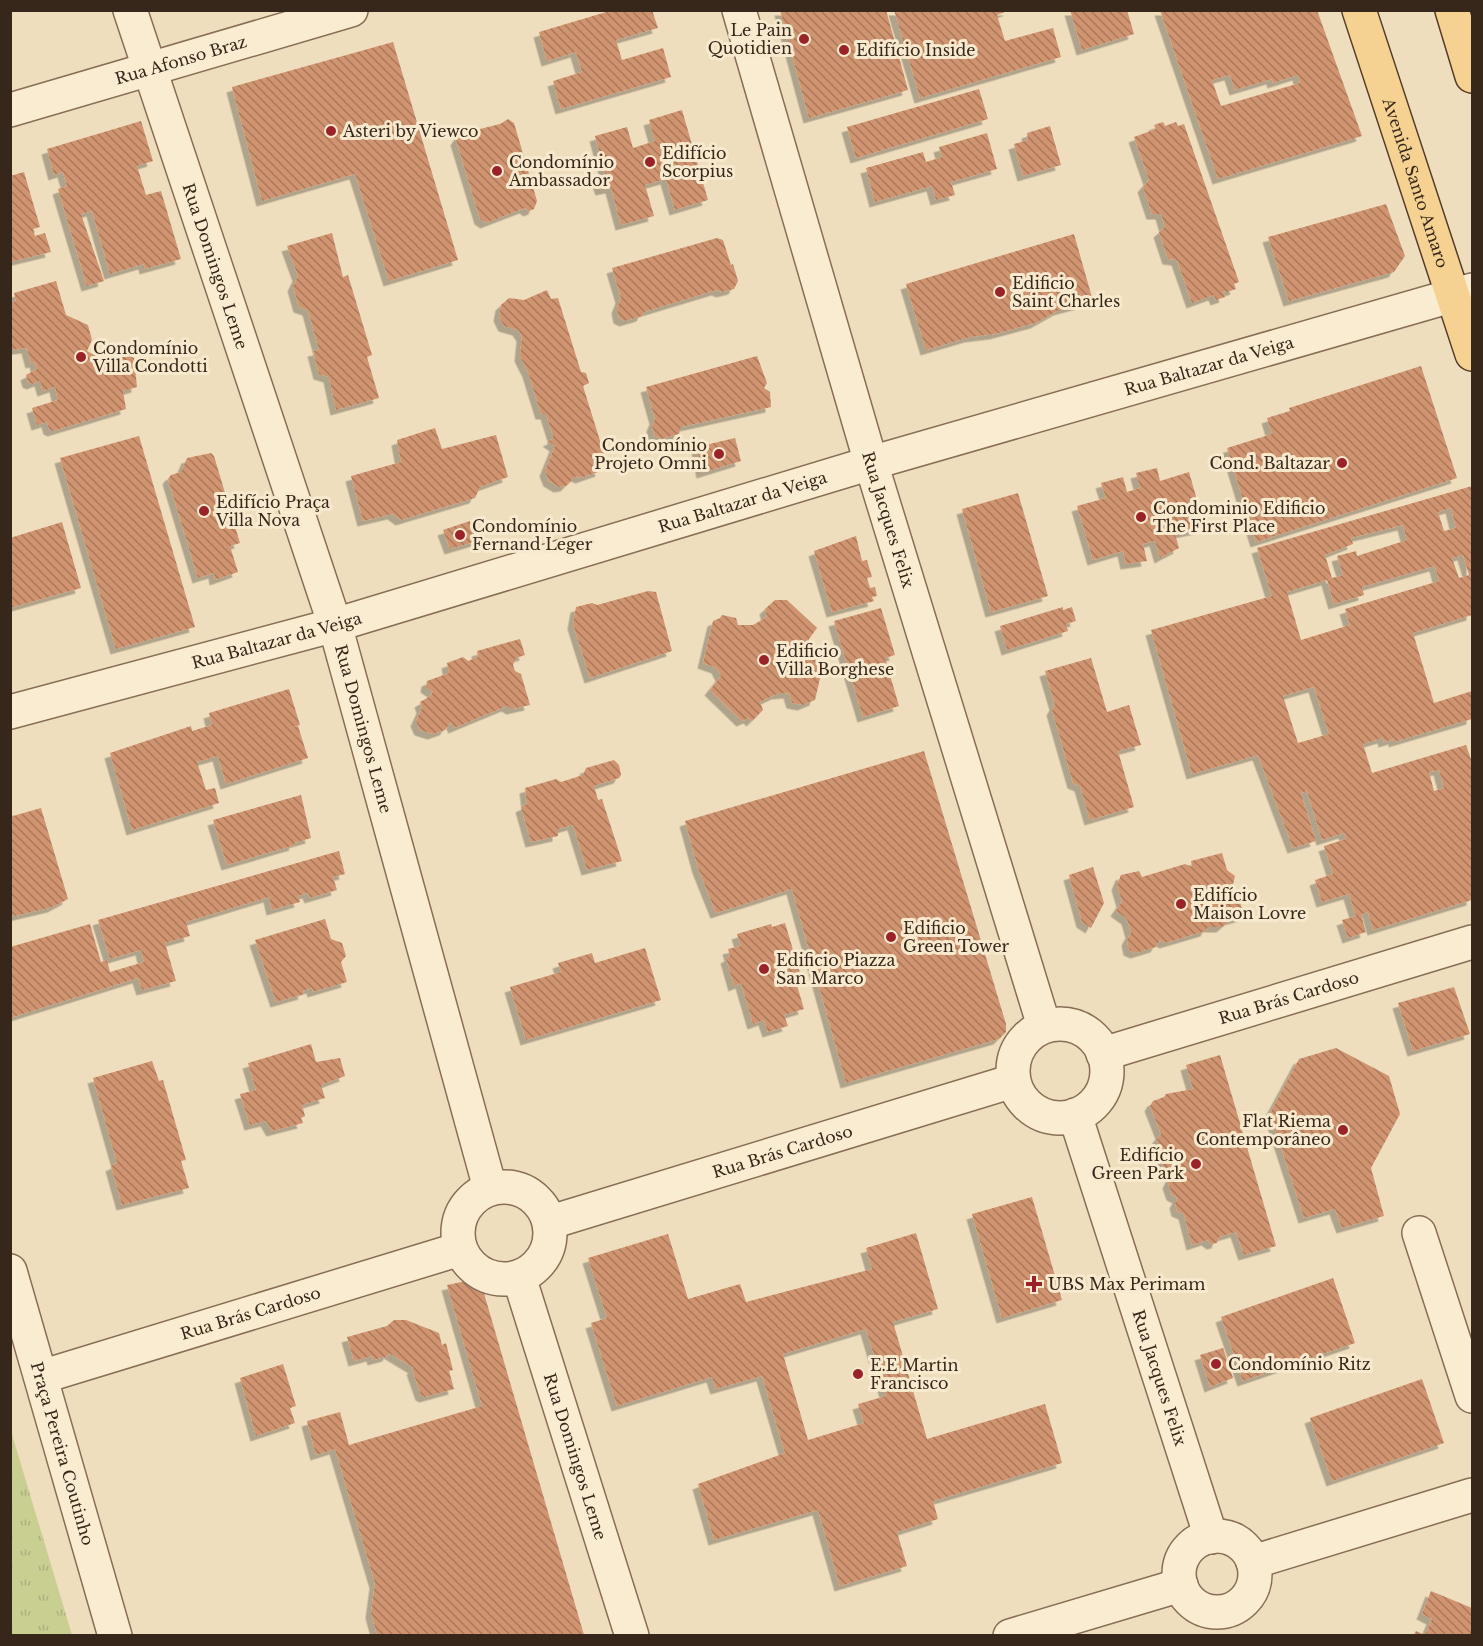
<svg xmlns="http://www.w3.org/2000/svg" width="1483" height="1646" font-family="'Libre Baskerville',serif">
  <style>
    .grass { fill: url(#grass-tufts) }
    .building { fill: url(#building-back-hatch); fill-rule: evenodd; filter: url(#shadow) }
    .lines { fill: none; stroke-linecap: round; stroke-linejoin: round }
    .minor-casing { stroke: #886e56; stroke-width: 36 }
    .major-casing { stroke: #553c2a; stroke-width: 36 }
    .minor { stroke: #faecd0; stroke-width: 33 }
    .major { stroke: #f5d292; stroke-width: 33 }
    .poi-dot { fill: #992329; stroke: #f7e9cd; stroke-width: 2 }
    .labels { text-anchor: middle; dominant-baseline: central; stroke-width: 6; stroke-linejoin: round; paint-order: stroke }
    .poi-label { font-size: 16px; fill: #37271b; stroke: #f7e9cd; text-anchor: start }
    .street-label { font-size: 16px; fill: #37271b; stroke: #f7e9cd }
  </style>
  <defs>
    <pattern id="grass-tufts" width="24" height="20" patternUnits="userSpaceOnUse" patternTransform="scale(1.5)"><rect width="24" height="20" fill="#c9ce91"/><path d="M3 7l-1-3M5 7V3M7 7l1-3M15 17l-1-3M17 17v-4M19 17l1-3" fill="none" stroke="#adb17c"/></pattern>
    <pattern id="building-back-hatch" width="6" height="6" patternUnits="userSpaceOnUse" patternTransform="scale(1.5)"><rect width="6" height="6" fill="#d09471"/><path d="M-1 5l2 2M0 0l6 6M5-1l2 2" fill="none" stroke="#aa795c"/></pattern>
    <filter id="shadow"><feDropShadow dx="-5.5" dy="5.5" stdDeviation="0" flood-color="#0004"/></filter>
  </defs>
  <rect width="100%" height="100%" fill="#efdebd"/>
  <path class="grass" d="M11 1431 72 1635H11Z"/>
  <path class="building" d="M613 10H652L658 28 616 40 622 60 663 48 671 77 561 109 553 81 582 72 576 52 547 61 539 32Z
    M780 10H886L908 90 809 118Z
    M894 10H1010L997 15 1005 41 1053 28 1061 57 920 98Z
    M1070 10H1127L1134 34 1082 50Z
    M1160 10H1317L1362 136 1218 179ZM1230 75 1235 90 1272 79 1273 83 1298 75 1300 83 1221 106 1212 80Z
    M393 42 458 260 389 281 355 174 262 201 232 87Z
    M979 89 988 119 856 158 847 127Z
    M682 110 708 200 675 210 666 179 645 185 654 216 621 225 611 188 601 190 597 179 606 176 595 136 627 127 633 148 655 141 649 120Z
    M508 119 514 123 537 201 534 209 529 211 525 208 486 223 480 219 456 140 460 134 500 124Z
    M141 121 153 161 137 166 146 195 161 191 181 259 145 269 144 264 110 274 92 211 81 214 104 281 87 286 58 189 67 186 63 172 54 175 47 149Z
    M1163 122 1165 126 1176 122 1178 126 1184 124 1239 282 1234 284 1236 289 1227 292 1223 291 1225 297 1216 300 1214 295 1192 303 1177 260 1168 259 1159 232 1165 227 1161 214H1152L1143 187 1149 180 1134 137 1156 129 1154 125Z
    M1050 126 1061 165 1023 176 1014 144 1028 140 1027 133Z
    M987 133 997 169 951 182 955 195 936 200 932 186 875 202 866 168 923 152 926 162 942 157 939 147Z
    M24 172 40 227 33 229 35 236 45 233 51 252 10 262V176Z
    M1386 204 1405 256 1394 272 1289 301 1268 237Z
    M332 233 343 277 348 275 372 355 367 357 379 398 336 410 329 377 319 374 313 351 319 350 308 310 299 307 293 286 298 276 287 246Z
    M1074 234 1093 301 1059 310 1036 323 995 334 970 337 926 350 906 284Z
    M717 238 723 240 731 265 733 264 738 281 734 289 722 292 717 290 644 312 642 316 625 321 619 318 617 308 621 298 612 268Z
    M56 281 66 315 88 325 92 340 87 351 94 355 103 353 109 356 122 352 134 358 137 387 123 391 126 409 53 431 49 429 47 422 37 425 32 408 58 400 55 387 43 391 40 381 32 384 28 382 26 375 37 369 35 362 31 363 27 348 11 350 10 303 16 301 14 293Z
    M547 290 551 299 558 298 581 372 586 373 589 383 583 386 606 460 598 462 601 471 581 478 576 476 566 486 559 487 549 481 545 471 555 446 548 441 553 439V436L546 414H541L528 372 520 356 522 336 518 330 504 326 499 316 501 305 509 298 524 300Z
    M757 356 767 383 764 388 770 392 771 407 681 427 679 434 661 439 654 435 652 426 655 419 646 387Z
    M1421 366 1457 478 1256 542 1227 448 1272 434 1267 418 1290 411 1289 408Z
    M435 428 442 449 496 435 508 477 480 487 475 498 401 520 393 514 363 521 351 476 401 462 397 440Z
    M139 436 195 627 116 649 60 458Z
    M735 438 741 461 702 473 697 447Z
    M211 453 214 456 240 543 230 546 238 572 215 580 214 573 198 578 168 479 171 475 181 472 187 458Z
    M1157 468 1160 481 1189 472 1205 528 1175 534 1179 548 1160 558 1155 541 1143 544 1147 561 1126 564 1123 551 1093 560 1077 506 1106 498 1101 483 1123 477 1127 492 1140 488 1136 473Z
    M1472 486V615L1413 633 1434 703 1472 691V719L1394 742V739L1384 742 1383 738 1363 744 1372 773 1466 745 1472 762V900L1373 930 1368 912 1361 915 1366 932 1348 938 1342 920 1356 916 1349 894 1322 902 1315 880 1333 874 1324 846 1346 839 1344 833 1322 840 1307 791 1301 793 1316 841 1293 848 1258 755 1192 774 1151 630 1272 596 1257 548ZM1451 508 1456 528 1444 531 1438 512ZM1403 525 1407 540 1357 556 1356 551 1337 556 1343 575 1332 578 1325 555 1353 544 1351 538ZM1463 555 1469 575 1459 578 1452 558ZM1435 566 1439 581 1345 609 1350 625 1301 640 1287 592 1327 580 1334 604 1364 595 1362 587ZM1314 687 1329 734 1298 743 1283 696ZM1439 770 1444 788 1434 791 1429 772Z
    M1018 493 1048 596 991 612 962 509Z
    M470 521 477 541 450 549 443 530Z
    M62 522 81 588 10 608V538Z
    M856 536 862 561 867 560 872 577 867 578 870 588 875 587 877 596 872 597 874 601 832 612 814 551Z
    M648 591 656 592 672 651 590 678 573 624 576 607 592 603 597 605Z
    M775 600H787L817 628 809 639 808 646 812 652 825 657 815 700 803 705 792 703 789 693 777 694 760 702 763 710 752 721 749 718 742 721 710 690 721 676 717 668 703 663 713 621 720 618 722 615 736 618 738 625H753L767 617 765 609Z
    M1063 607V610L1072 607 1076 621 1066 624 1068 631 1007 650 1000 626Z
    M881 608 895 655 885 658 899 706 863 717 834 621Z
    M520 639 525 655 516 658 513 665 515 671 521 674 530 705 512 709 507 706 454 728 451 722 445 730 433 734 420 730 416 721 422 708 420 702 429 697 433 692 426 687 427 681 449 673 447 663 463 657 468 661 478 657 477 651Z
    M1091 658 1107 712 1129 705 1141 745 1118 751 1134 807 1090 820 1080 786 1073 783 1052 710 1055 705 1045 671Z
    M289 689 300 725 289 728 298 726 308 758 226 784 218 756 197 762 206 790 215 788 219 803 132 830 110 753 191 726 192 731 212 725 209 713Z
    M924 751 1006 1024V1032L999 1039 846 1083 792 889 716 913 698 868 685 821Z
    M614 760 619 765 621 775 619 778 594 786 598 800 602 799 622 861 587 870 573 825 558 829V836L531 842 521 807 527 804 525 788 556 779 561 782 583 775 586 768Z
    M301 795 311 838 294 843 295 845 227 865 213 820Z
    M41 808 68 899 53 907 15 916 10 913V814L13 816Z
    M339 851 345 874 333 877 337 890 310 898 308 893 298 896 300 902 272 910 269 897 186 922 190 936 165 943 176 981 142 990 138 978 10 1018V947L90 924 101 962 107 960 110 972 144 962 141 950 110 959 98 920Z
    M1222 853 1227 870 1235 876 1232 889 1237 892 1244 916 1230 920 1222 927H1208L1206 931 1165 943 1160 940 1156 947 1136 953 1129 950 1127 940 1131 933 1127 919 1116 911 1122 902 1117 885 1121 875 1139 871 1142 877 1185 864 1192 867 1191 861Z
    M1093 867 1104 903 1091 928 1082 922 1069 875Z
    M325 919 331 939 342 943 346 956 341 962 347 982 313 992 312 988 303 991 304 994 276 1002 255 940Z
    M785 923 802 980 796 982 804 1009 784 1015 788 1026 768 1032 764 1020 753 1024 741 983 734 986 726 958 730 956 728 949 741 946 737 934 771 924 772 927Z
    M645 948 661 1000 526 1040 510 987 561 972 558 963 592 953 595 963Z
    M1454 987 1470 1034 1413 1051 1398 1003Z
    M311 1044 316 1062 340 1058 345 1076 321 1085 325 1098 302 1105 305 1116 301 1118 303 1123 272 1131 266 1121 250 1125 240 1094 256 1090 248 1063Z
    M1336 1048 1389 1076 1400 1114 1371 1168 1384 1216 1342 1228 1335 1209 1304 1218 1270 1113 1299 1059Z
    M1220 1055 1276 1246 1244 1255 1236 1232 1219 1237 1217 1243 1212 1244 1207 1240 1192 1245 1184 1214 1177 1211 1175 1203 1178 1198 1172 1195 1168 1183 1173 1173 1163 1167 1160 1155 1163 1150H1160L1157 1139 1161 1134 1150 1106 1153 1101 1164 1097 1166 1094 1193 1089 1186 1065Z
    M152 1061 159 1081 163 1080 186 1160 181 1161 189 1188 122 1205 111 1166 117 1163 93 1078Z
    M1032 1197 1062 1300 1002 1318 972 1214Z
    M916 1233 938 1309 893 1322 927 1439 1045 1404 1062 1463 933 1501 938 1519 897 1532 907 1566 840 1586 818 1510 714 1540 698 1484 785 1453 762 1376 716 1389 712 1377 617 1406 591 1323 607 1318 588 1258 668 1234 688 1299 740 1284 746 1302 872 1269 866 1248ZM866 1329 886 1396 858 1404 864 1423 808 1440 783 1354Z
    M1333 1278 1355 1343 1243 1381 1221 1317Z
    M471 1280 483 1290 584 1635H377L371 1613 375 1583 335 1449 316 1455 307 1421 340 1412 349 1445 482 1406 447 1285Z
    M394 1320H406L439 1333 442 1345 446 1343 453 1370 449 1371 454 1389 425 1397 421 1395 412 1369 414 1368 389 1353 388 1356 373 1360 372 1356 354 1361 347 1337 387 1326Z
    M1223 1348 1233 1378 1210 1387 1200 1355Z
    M283 1364 296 1406 290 1408 295 1423 256 1436 240 1378Z
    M1422 1379 1444 1443 1332 1481 1310 1418Z
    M1431 1591 1472 1608V1635H1414L1416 1631 1425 1635 1432 1619 1422 1614Z"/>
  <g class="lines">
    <g class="minor-casing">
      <g id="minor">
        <path id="s1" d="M130 10 335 625 490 1188"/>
        <path id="s2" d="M739 10 871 463 1044 1026"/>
        <path id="s3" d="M10 110 351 10"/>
        <path id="s4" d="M10 712 335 625 871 463 1472 290"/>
        <circle cx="1060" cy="1071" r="47"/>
        <path id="s5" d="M1103 1054 1472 942"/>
        <path id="s6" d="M1075 1115 1211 1537"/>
        <circle cx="504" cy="1233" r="46"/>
        <path id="s7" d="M551 1222 1013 1081"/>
        <path d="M1419 1233 1472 1396"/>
        <path id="s8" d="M10 1271 115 1636"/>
        <path id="s9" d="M519 1277 632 1636"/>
        <path id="s10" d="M41 1377 460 1249"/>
        <circle cx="1217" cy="1574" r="38"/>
        <path d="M1253 1562 1472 1495"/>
        <path d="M1010 1636 1181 1585"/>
      </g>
    </g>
    <g class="major-casing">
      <g id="major">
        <path id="s11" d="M1359 10 1472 354"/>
        <path d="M1452 10 1472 76"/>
      </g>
    </g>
    <use href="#minor" class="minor"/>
    <use href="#major" class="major"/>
  </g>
  <g class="poi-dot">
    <circle cx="804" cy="39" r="6"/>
    <circle cx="844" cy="50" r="6"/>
    <circle cx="331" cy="131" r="6"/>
    <circle cx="650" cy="162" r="6"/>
    <circle cx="497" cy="171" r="6"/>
    <circle cx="1000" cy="292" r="6"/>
    <circle cx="81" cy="357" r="6"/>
    <circle cx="719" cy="454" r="6"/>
    <circle cx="1342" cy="463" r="6"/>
    <circle cx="204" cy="511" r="6"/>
    <circle cx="1141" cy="517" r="6"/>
    <circle cx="460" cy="535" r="6"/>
    <circle cx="764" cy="660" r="6"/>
    <circle cx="1181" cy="904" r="6"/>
    <circle cx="891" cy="937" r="6"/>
    <circle cx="764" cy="969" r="6"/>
    <circle cx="1343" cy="1130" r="6"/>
    <circle cx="1196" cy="1164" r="6"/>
    <path d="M1031 1275h6v6h6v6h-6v6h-6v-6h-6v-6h6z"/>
    <circle cx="1216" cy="1364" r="6"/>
    <circle cx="858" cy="1374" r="6"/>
  </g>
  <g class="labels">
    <g class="poi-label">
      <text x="792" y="30" text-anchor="end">Le Pain<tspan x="792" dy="18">Quotidien</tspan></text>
      <text x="856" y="50">Edifício Inside</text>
      <text x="343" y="131">Asteri by Viewco</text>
      <text x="662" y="153">Edifício<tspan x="662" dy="18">Scorpius</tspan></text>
      <text x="509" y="162">Condomínio<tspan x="509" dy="18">Ambassador</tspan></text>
      <text x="1012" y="283">Edificio<tspan x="1012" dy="18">Saint Charles</tspan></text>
      <text x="93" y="348">Condomínio<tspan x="93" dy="18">Villa Condotti</tspan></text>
      <text x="707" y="445" text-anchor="end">Condomínio<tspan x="707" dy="18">Projeto Omni</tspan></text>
      <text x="1330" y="463" text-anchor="end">Cond. Baltazar</text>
      <text x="216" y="502">Edifício Praça<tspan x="216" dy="18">Villa Nova</tspan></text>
      <text x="1153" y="508">Condominio Edificio<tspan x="1153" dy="18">The First Place</tspan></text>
      <text x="472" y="526">Condomínio<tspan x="472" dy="18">Fernand Leger</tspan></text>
      <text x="776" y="651">Edificio<tspan x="776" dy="18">Villa Borghese</tspan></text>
      <text x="1193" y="895">Edifício<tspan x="1193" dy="18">Maison Lovre</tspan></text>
      <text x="903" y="928">Edificio<tspan x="903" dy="18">Green Tower</tspan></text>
      <text x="776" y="960">Edificio Piazza<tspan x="776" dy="18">San Marco</tspan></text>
      <text x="1331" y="1121" text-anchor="end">Flat Riema<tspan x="1331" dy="18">Contemporâneo</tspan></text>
      <text x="1184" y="1155" text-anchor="end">Edifício<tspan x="1184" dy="18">Green Park</tspan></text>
      <text x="1048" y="1284">UBS Max Perimam</text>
      <text x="1228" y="1364">Condomínio Ritz</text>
      <text x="870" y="1365">E.E Martin<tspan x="870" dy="18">Francisco</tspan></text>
    </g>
    <g class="street-label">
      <text stroke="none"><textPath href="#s3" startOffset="178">Rua Afonso Braz</textPath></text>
      <text stroke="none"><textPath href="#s11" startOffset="182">Avenida Santo Amaro</textPath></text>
      <text stroke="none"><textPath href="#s1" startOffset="270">Rua Domingos Leme</textPath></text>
      <text stroke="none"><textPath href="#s4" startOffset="1248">Rua Baltazar da Veiga</textPath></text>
      <text stroke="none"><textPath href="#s4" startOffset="762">Rua Baltazar da Veiga</textPath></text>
      <text stroke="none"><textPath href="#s2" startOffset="531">Rua Jacques Felix</textPath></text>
      <text stroke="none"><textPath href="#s4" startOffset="276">Rua Baltazar da Veiga</textPath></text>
      <text stroke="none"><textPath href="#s1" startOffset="756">Rua Domingos Leme</textPath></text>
      <text stroke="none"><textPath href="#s5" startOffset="194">Rua Brás Cardoso</textPath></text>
      <text stroke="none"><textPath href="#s7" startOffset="242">Rua Brás Cardoso</textPath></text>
      <text stroke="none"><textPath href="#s10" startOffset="219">Rua Brás Cardoso</textPath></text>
      <text stroke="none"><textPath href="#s6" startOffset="276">Rua Jacques Felix</textPath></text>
      <text stroke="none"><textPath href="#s8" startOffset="190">Praça Pereira Coutinho</textPath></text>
      <text stroke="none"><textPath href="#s9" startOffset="188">Rua Domingos Leme</textPath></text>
    </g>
  </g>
  <rect width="1483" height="1646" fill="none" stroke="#37271b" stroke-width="24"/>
</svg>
